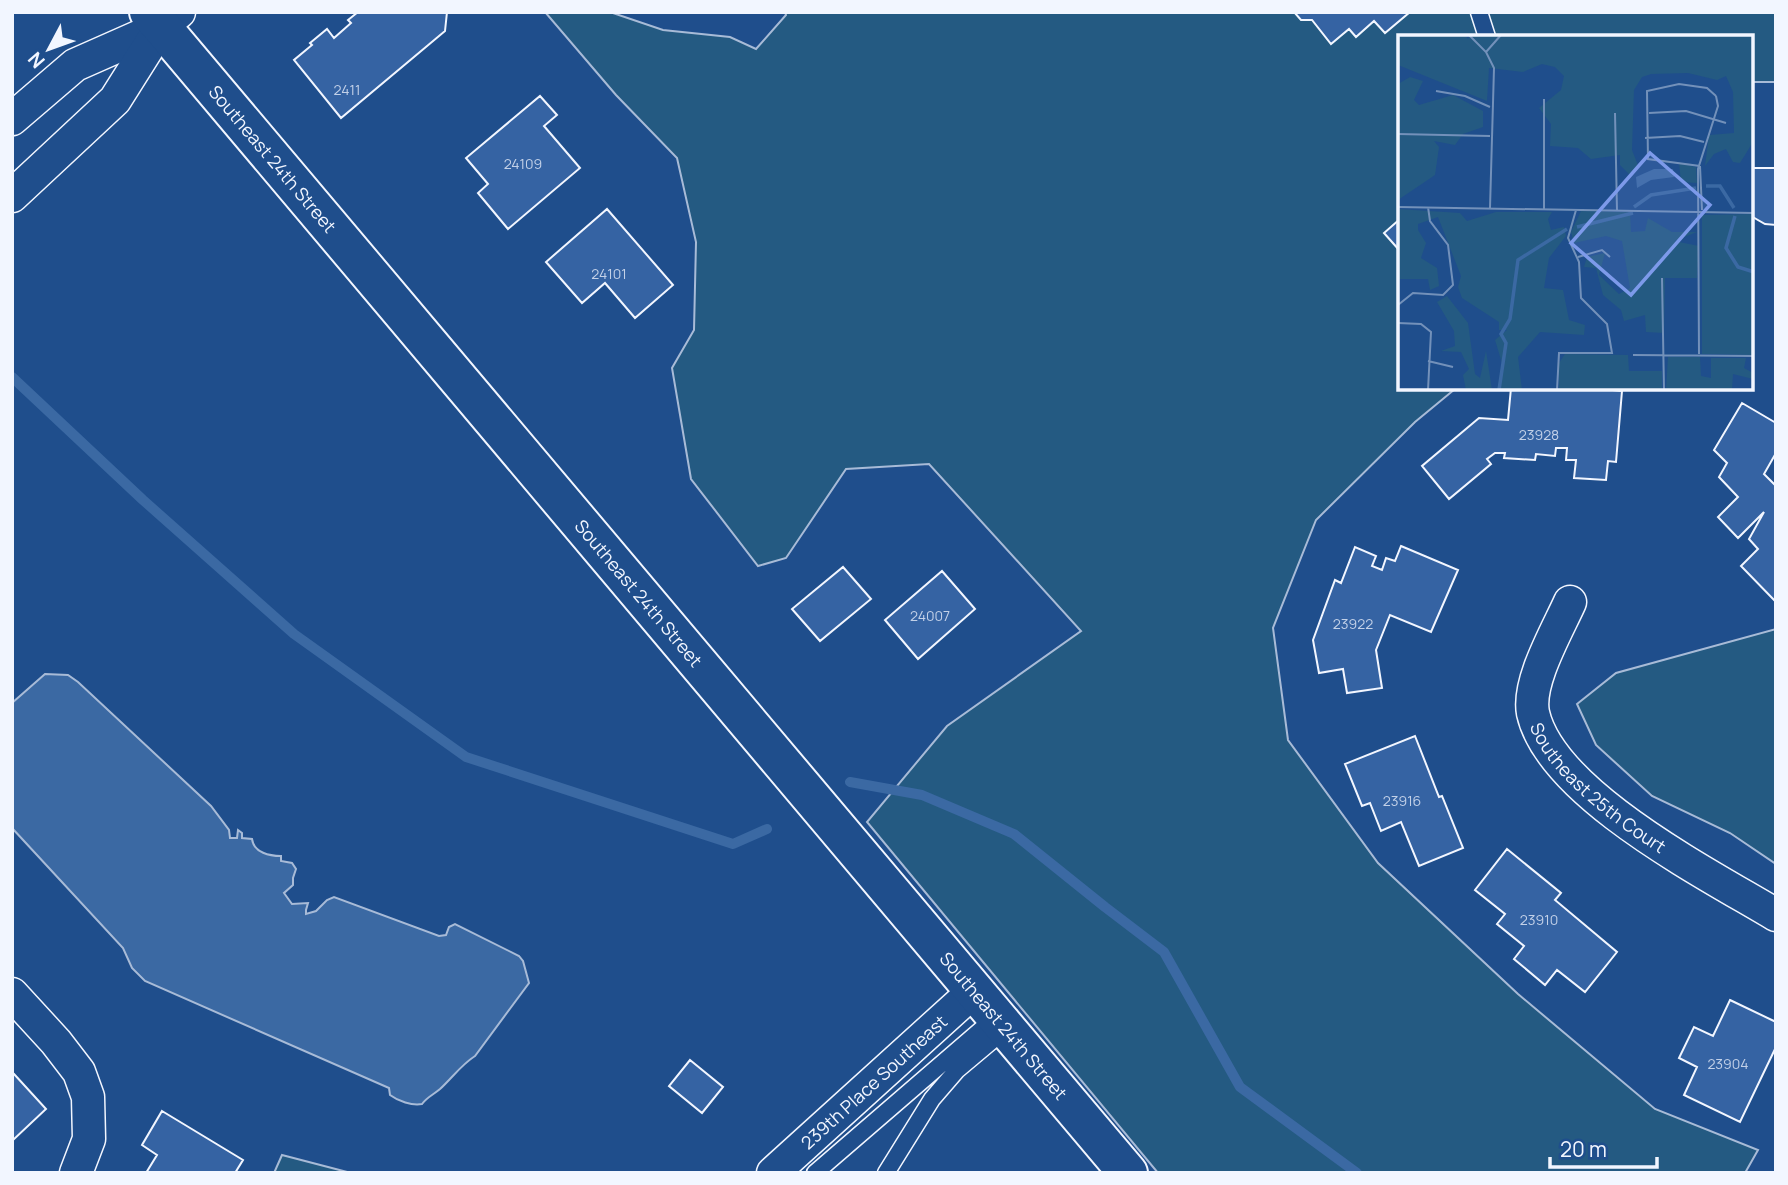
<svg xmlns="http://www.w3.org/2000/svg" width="1788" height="1185" font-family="Manrope,sans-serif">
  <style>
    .green { fill: #245a82; stroke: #a8bbd7; stroke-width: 2 }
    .water { fill: #3b69a3; stroke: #a8bbd7; stroke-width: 2 }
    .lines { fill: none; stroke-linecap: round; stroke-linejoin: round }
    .stream { stroke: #3b69a3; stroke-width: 10 }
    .building { fill: #3563a3; stroke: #f2f6ff; stroke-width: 2 }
    .service-casing { stroke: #f2f6ff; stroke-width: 19 }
    .minor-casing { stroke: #f2f6ff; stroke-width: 35 }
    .tertiary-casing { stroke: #f2f6ff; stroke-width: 42 }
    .service { stroke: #1f4e8c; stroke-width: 16 }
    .minor { stroke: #1f4e8c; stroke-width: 32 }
    .tertiary { stroke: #1f4e8c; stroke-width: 38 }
    .labels { text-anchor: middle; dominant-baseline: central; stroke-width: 5; stroke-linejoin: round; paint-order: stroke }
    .number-label { font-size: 14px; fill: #c3d1e8 }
    .street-label { font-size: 18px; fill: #f2f6ff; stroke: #1f4e8c }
    .inset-river { fill: none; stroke: #3b69a3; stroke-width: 3.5 }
    .inset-road { fill: none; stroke: #7391ba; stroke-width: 2 }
    .view { fill: #7d9aea; fill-opacity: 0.15; stroke: #7d9aea; stroke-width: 3.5 }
    .inset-edge { fill: none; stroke: #f2f6ff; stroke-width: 3.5 }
  </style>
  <rect width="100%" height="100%" fill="#1f4e8c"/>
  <path class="green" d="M545 12H610L663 30 730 37 756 49 786 15 785 12H1776V82H1751V37H1400V388L1455 389 1415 422 1316 520 1273 628 1288 740 1378 863 1518 994 1655 1109 1758 1150 1745 1173H1158L867 822 947 726 1081 631 929 464 846 469 786 558 758 566 691 479 672 368 694 330 696 242 677 158 616 95Z
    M1776 629V864L1730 833 1652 796 1596 745 1577 704 1616 673Z
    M282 1155 351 1173H274Z"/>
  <path class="water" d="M45 674 68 675 78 682 211 806 229 830 230 838H237L238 830 242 833V838L252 839C254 853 270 856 281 856V861L292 863 296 869 293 878V885L284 893 292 904 308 903 306 910V914L316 911 327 900 334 897 439 936 446 935 449 927 455 924 519 956 523 961 529 983 475 1056C461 1065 452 1078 440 1089 433 1095 427 1097 422 1104 412 1106 398 1101 390 1095L389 1088 145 981 132 968 123 948 12 828V703Z"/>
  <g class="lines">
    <path class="stream" d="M12 377 143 500 294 634 466 757 733 844 767 829
      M850 782 922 795 1014 834 1105 907 1164 952 1240 1087 1357 1173"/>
  </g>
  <path class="building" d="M358 12H447L445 31 341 118 294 60 312 45 310 43 327 29 334 38 351 23 348 20Z
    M1294 12H1410L1385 33 1374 21 1356 37 1349 29 1331 44 1312 20H1301Z
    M540 96 557 115 544 126 580 168 508 229 478 193 488 184 466 158Z
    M1751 168H1776V225L1765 224 1751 216Z
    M607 209 673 285 635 318 605 283 582 303 546 262Z
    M1400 219V251L1384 233Z
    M1511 388H1594L1622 391 1616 462 1608 461 1606 480 1574 478 1576 460H1566L1567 448H1556L1555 456 1536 454 1535 460 1504 458 1505 453H1495L1487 459 1491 464 1449 499 1422 466 1479 418 1508 420Z
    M1742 403 1776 423V453L1764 474 1776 486V602L1741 566 1758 549 1749 539 1764 512 1738 538 1718 517 1738 497 1719 477 1727 463 1714 450Z
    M1401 546 1458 570 1431 632 1390 615 1376 650 1382 688 1347 693 1343 669 1319 673 1313 640 1335 580 1341 583 1355 547 1376 556 1372 566 1382 570 1386 558 1395 561Z
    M843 567 871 599 820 641 792 609Z
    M942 571 975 609 918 659 885 620Z
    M1415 736 1439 797 1442 796 1463 848 1419 866 1401 822 1381 831 1370 803 1362 806 1345 764Z
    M1507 849 1561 893 1555 900 1617 952 1585 992 1557 970 1545 985 1514 959 1524 946 1497 924 1505 914 1475 890Z
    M1730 1000 1776 1022V1047L1740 1122 1684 1095 1697 1067 1679 1058 1694 1027 1713 1036Z
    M690 1060 723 1087 702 1113 669 1086Z
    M14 1074 46 1109 12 1141V1075Z
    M162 1111 243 1160 235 1173H146L157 1155 142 1145Z"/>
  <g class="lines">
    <g class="service-casing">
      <path id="service" d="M1479 12 1487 37
        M815 1173 997 1016
        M886 1173 932 1099 957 1070 1007 1028"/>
    </g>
    <g class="minor-casing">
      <g id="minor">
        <path d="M12 119 75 65 161 27"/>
        <path d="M12 196 115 100 161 27 179 12"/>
        <path id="s1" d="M1570 602C1557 631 1527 682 1533 713 1551 794 1708 874 1776 915"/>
        <path d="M12 994 56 1042 79 1072 88 1097 89 1139 76 1173"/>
        <path id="s2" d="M773 1173 975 990"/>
      </g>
    </g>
    <g class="tertiary-casing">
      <g id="tertiary">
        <path id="s3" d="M149 12 1128 1173"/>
      </g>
    </g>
    <use href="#service" class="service"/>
    <use href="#minor" class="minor"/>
    <use href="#tertiary" class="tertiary"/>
  </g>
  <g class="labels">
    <g class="number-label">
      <text x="347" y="89">2411</text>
      <text x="523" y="163">24109</text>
      <text x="609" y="273">24101</text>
      <text x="1539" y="434">23928</text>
      <text x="930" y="615">24007</text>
      <text x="1353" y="623">23922</text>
      <text x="1402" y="800">23916</text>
      <text x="1539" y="919">23910</text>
      <text x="1728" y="1063">23904</text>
    </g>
    <g class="street-label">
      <text stroke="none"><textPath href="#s3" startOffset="192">Southeast 24th Street</textPath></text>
      <text stroke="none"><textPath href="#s3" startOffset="760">Southeast 24th Street</textPath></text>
      <text stroke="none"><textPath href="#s1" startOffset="220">Southeast 25th Court</textPath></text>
      <text stroke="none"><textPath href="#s3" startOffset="1326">Southeast 24th Street</textPath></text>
      <text stroke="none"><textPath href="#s2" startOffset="136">239th Place Southeast</textPath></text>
    </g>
  </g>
  <g transform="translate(1398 35)">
    <rect width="355" height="355" fill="#1f4e8c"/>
    <path d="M0 0H67L70 4 72 0H355V107L342 128 335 127 328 114 316 119 307 131 311 100 336 98 335 57 328 41 319 45 290 38 253 39 244 42 236 55 234 115 241 133 232 140 222 130V120L193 124 180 113 152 111 153 89 141 73 163 55 166 41 157 32 144 29 125 37 91 33 89 66 0 30ZM12 42 25 46 16 65 21 70 55 60 85 76V92L65 99 57 110 36 106 41 112 37 140 0 165V49ZM281 128 298 132 299 148 283 147ZM0 174 62 178 69 186 98 177H154L150 184 153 195 166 192 168 201 151 223 146 253 165 255 171 285 187 290 186 300 142 297 120 322 124 355H99L104 328 97 305 109 295H101V287L64 263 60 252 63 241 40 182 20 189V195L28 208 23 223 39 233 41 251 32 255 30 244H0ZM183 176 232 177 233 197 247 196 250 183 274 197H299L276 206 301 211 299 243H267L266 298 248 297 247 280 226 286 223 275 205 260 198 233 186 232 189 222 207 218 201 240 221 259 232 253 224 206 208 201 176 208 173 197ZM355 179V320L304 319V180ZM49 261 70 288 77 339 82 343 88 316 94 355H68L65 340 71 334 63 317 43 316 57 311 56 296 39 267ZM167 319 230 320 231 336H264V355H161V328ZM270 322H302L303 341 313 343V323H348L346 333 355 338V344L335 339 334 354 339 355H268Z" fill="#245a82"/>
    <path d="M256 134H275L276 142 253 145 239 153 238 142Z" fill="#3b69a3"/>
    <path class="inset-river" d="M308 151H322L336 173M236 172 253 160 298 153M337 181 328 213 340 232 356 237M179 192 235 178M101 355 108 308 103 299 112 284 120 225 169 194"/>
    <path class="inset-road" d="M71 0 88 17 96 33 92 173M88 17 103 0M38 56 67 61 92 72M146 64V174M217 78 219 176M251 78 288 76 328 88M0 99 92 101M247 103 282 101 306 107M302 131 250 124 249 56 281 49 309 53 318 61M302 131 304 175M0 172 356 178M180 222 204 215 212 222M264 243 266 355M0 270 15 258 45 260 55 250 50 210 32 186 30 172M0 288 23 289 33 297 30 355M301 319 300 134 320 71 318 61M235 320 356 321M30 326 55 332M159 355 161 318H214L209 289 183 263 181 227 170 203 178 175"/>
    <path class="view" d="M252 118 312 170 233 260 173 208Z"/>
    <rect width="355" height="355" class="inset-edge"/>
  </g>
  <rect width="1788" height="1185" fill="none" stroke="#f2f6ff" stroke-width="28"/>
  <g transform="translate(49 49) rotate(229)" stroke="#1f4e8c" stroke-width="5" paint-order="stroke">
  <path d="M0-5L12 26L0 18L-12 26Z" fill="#f2f6ff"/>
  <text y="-10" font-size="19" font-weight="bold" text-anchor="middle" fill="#f2f6ff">N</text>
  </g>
  <path d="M1550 1157v10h107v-10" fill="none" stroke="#f2f6ff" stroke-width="3.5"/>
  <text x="1560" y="1157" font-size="21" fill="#f2f6ff" stroke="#1f4e8c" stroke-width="5" paint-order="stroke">20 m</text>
</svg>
